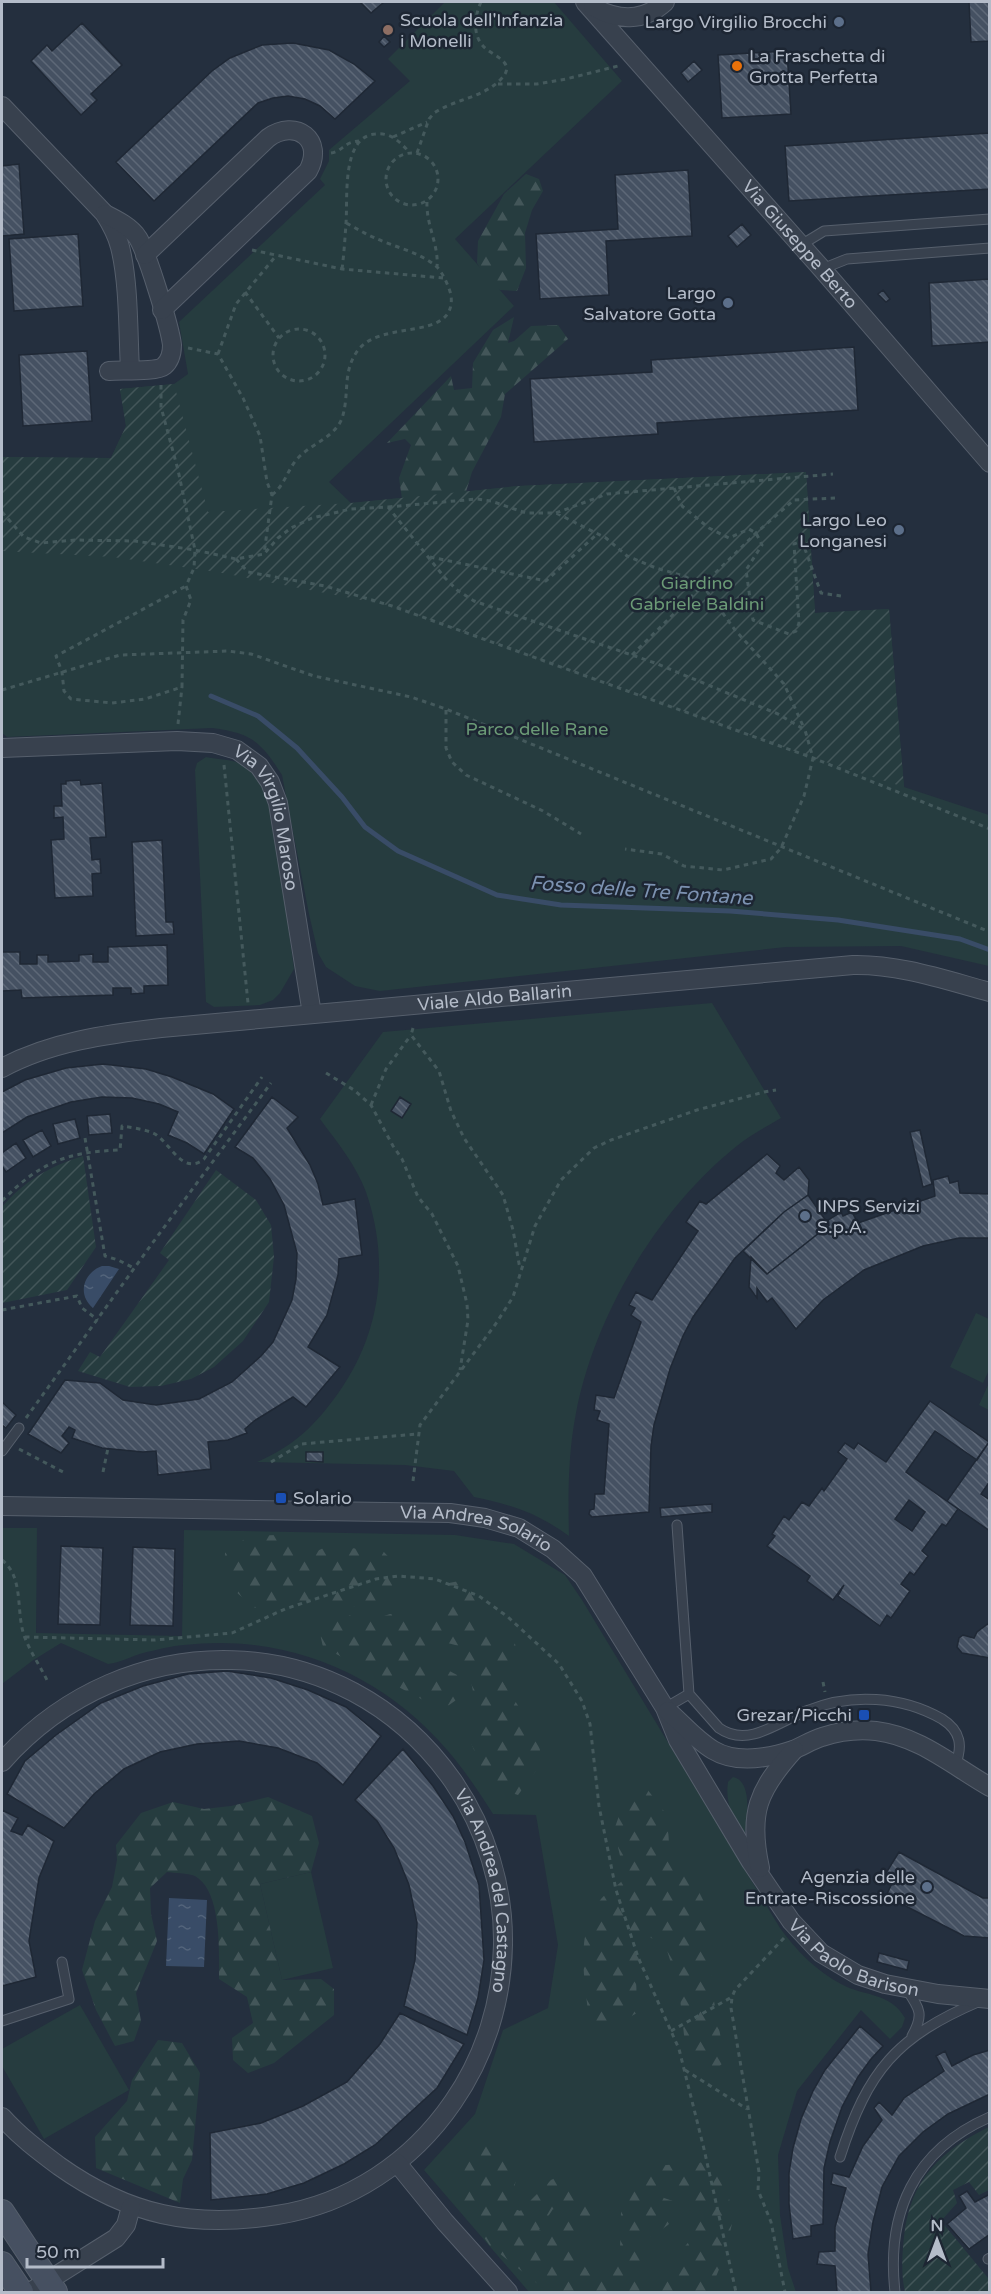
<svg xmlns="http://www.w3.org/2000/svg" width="991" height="2294" font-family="'Varela Round',sans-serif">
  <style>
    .green { fill: #263c3f }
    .forest { fill: url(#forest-firs); fill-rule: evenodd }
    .garden { fill: url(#garden-furrows) }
    .water { fill: url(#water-ripples) }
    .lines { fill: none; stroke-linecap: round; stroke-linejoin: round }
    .stream { stroke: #394c67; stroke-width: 5 }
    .building { fill: url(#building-back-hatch); stroke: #1f2835; stroke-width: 1.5; fill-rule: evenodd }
    .service-casing { stroke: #565f6c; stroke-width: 11 }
    .minor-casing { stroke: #565f6c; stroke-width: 20 }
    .secondary-casing { stroke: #565f6c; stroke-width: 26 }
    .path { stroke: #44595c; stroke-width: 3; stroke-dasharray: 4.5 4.5; stroke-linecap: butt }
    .service { stroke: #38414e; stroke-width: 9 }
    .minor { stroke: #38414e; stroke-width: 18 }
    .secondary { stroke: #465061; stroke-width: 24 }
    .service-dot { fill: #5c6f8a; stroke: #1d2633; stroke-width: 2 }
    .education-dot { fill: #8d6e63; stroke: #1d2633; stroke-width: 2 }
    .food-dot { fill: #e8710a; stroke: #1d2633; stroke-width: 2 }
    .transit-dot { fill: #1a4fb4; stroke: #1d2633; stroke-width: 2 }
    .labels { text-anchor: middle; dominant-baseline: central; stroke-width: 5; stroke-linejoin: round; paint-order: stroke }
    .poi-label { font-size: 18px; fill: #b4bcc9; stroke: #1d2633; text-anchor: end }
    .street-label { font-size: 18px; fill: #b4bcc9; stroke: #1d2633 }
    .park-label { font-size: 18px; fill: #6b9a76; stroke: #1d2633 }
    .water-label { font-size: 20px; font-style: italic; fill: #7c92b1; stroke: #1d2633 }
  </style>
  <defs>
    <pattern id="forest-firs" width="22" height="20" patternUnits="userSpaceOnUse" patternTransform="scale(1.5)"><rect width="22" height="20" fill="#263c3f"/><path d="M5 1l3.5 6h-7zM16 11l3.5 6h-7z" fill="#435659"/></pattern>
    <pattern id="garden-furrows" width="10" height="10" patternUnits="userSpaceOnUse" patternTransform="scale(1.5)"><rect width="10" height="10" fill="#263c3f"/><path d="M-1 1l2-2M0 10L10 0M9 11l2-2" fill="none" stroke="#435659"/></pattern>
    <pattern id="water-ripples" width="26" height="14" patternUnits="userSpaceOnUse" patternTransform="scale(1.5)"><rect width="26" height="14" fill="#394c67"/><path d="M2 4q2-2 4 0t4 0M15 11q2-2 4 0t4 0" fill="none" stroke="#53647b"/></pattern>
    <pattern id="building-back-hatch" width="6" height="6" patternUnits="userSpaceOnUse" patternTransform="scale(1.5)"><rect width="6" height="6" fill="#455162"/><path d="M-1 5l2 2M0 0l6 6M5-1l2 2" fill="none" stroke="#5d6877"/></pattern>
  </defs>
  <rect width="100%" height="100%" fill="#242f3e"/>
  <path class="green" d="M445 2H554L622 81 455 239 514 306 329 482 351 503 519 486 806 472 815 613 889 609 904 787 989 815V966L901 946 786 947 380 991 355 986 326 967 318 953 309 914 282 775C261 742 252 733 212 728L7 737 2 733V457L111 458 126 426 120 389 174 384 188 374 179 322 325 185 320 179 329 161V150L410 81 388 59Z
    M206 757C215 759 227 759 236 762 254 769 266 790 272 807L294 969 280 993 273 1000 260 1005 214 1007 206 1002 195 770 197 763Z
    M712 1003 781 1118C768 1126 754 1133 742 1142 661 1204 595 1313 576 1413 568 1454 568 1495 569 1536 537 1513 513 1505 474 1497L454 1471 405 1465 257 1462C294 1446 315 1426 339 1392 381 1332 390 1262 366 1192 356 1165 337 1142 320 1119L383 1032Z
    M976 1313 989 1319V1370L983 1383 950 1367Z
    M989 1383 990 1410H989L979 1405Z
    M2 1528H37L36 1633 182 1636 184 1530 455 1535 514 1544 565 1575 582 1600 780 1928C796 1950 816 1971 841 1984 865 1997 890 1992 905 2018L902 2027 890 2039 861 2010 797 2091 778 2155 780 2215 788 2268 796 2292H529L424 2170 475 2114 503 2030 548 2008 558 1945 536 1815 493 1814C479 1792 465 1771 448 1751 382 1673 285 1633 184 1645 170 1646 156 1650 143 1653 132 1656 120 1663 108 1664L61 1643 32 1661 2 1684Z
    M733 1777C753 1781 747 1819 745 1834 732 1821 725 1801 728 1782Z
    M311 1872 333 1968 282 1980 260 1884Z
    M80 2005 129 2090 44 2139 2 2066V2049Z"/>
  <path class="forest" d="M526 174 539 179 543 191 532 210 525 233 526 268 517 291 500 290 489 282 477 263 478 241 504 194Z
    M514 317 508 343 514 341 531 326 558 325 568 339 505 394 501 417 472 472 462 505 402 499 399 478 411 445 405 439 387 443 451 376 454 390 472 388 473 363 493 330Z
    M278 1535 306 1556 328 1546 383 1551 397 1566 392 1595 360 1607 315 1605 280 1600 255 1608C232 1588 224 1587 225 1553L249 1536Z
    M464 1580 477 1594 480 1616 494 1632 514 1640 520 1663 500 1677 539 1739 541 1764 518 1795 490 1786 471 1743 479 1726 472 1686 459 1646 440 1641 429 1660 457 1675 459 1698 442 1710 323 1647 318 1625 329 1618 349 1615 366 1622 390 1614 423 1618 444 1605 449 1583Z
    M647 1789 667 1815 670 1857 694 1882 710 1914 712 1990 725 2061 708 2077 685 2044 679 1989 666 1947 648 1936 636 1974 637 2013 603 2032 589 2020C585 1981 574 1932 601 1899 607 1892 616 1887 622 1881L621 1860 614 1830 625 1799Z
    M268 1797 312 1816 319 1843 311 1872 260 1884 282 1980 321 1979 334 1989V2015L274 2063 248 2073 233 2060 232 2038 253 2023 247 1997 219 1979C219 1952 222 1891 195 1876 188 1873 174 1873 167 1872L150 1888 151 1914 157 1941 136 1993 141 2021 134 2041 115 2046 96 2010 82 1970 95 1921 112 1887 117 1860 116 1845 141 1813 173 1802 204 1809 231 1806Z
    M158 2040 182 2043 200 2073 192 2160 183 2179 180 2203 96 2168 95 2137 127 2101 132 2080Z
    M483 2141 505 2143 519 2166 510 2207 520 2211 551 2180 568 2172 578 2201 594 2200 598 2214 573 2246 590 2275 609 2271 616 2264 620 2250 621 2212 635 2181 653 2166 709 2162 725 2178 733 2219 725 2255 715 2279 705 2292H548L490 2246 459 2201 467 2154ZM676 2187 692 2193 697 2222 691 2239 664 2272 642 2285 639 2273 648 2262 646 2251 641 2243C655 2232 672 2227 679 2211L673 2201 664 2198 662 2190ZM553 2209 564 2214 550 2233 539 2230Z"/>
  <path class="garden" d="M174 384 208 512 351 503 519 486 806 472 815 613 889 609 904 787 813 758 392 606 217 572 113 557 2 551V457L111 458 126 426 120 389Z
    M83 1156 96 1247 67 1290 2 1303V1207C24 1181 50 1166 83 1156Z
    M216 1170 256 1200 271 1225 274 1257 269 1302 243 1341 214 1367 191 1379 161 1386 130 1387 78 1371 90 1352 100 1357 169 1260 160 1253Z
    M989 2127V2190L979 2195 969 2182 953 2190 957 2203 941 2221 988 2278 989 2277V2292H905C901 2274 902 2256 904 2237 910 2180 940 2151 989 2127Z"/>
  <path class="water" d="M102 1266H109L119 1269 93 1308C77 1295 83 1273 102 1266Z
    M169 1898 207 1900 204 1967 166 1966Z"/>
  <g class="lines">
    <path class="stream" d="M211 696 258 716 297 748 342 797 365 827 398 851 497 895 561 905 730 911 838 920 960 939 990 950"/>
  </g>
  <path class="building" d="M360 2H384L371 13Z
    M969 2H990V41L971 42Z
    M82 23 122 65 91 94 97 100 81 115 31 61 47 45 52 51Z
    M384 36 390 42 384 47 379 42Z
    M293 43 329 50 354 64 375 81 335 119 320 106 305 99 288 96 273 98 258 103 154 201 116 162 212 71 230 58 262 45Z
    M787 51 791 114 722 118 718 55Z
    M694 61 702 70 688 82 681 73Z
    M990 133V189L789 201 785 146Z
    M19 164 24 234 2 236V166Z
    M688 170 692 236 606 241 609 295 540 299 536 234 618 229 615 175Z
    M742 224 751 235 737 247 728 236Z
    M78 234 83 306 14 311 9 239Z
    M990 279V342L932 346 929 283Z
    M883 290 890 299 886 302 878 294Z
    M854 347 858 410 657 423 658 434 534 442 530 379 652 372 651 360Z
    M87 351 92 421 23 426 19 355Z
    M80 780 81 785 102 783 106 837 90 838 92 860 100 859 101 873 92 874 93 896 55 898 51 840 64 839 63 817 54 818V806H62L61 784H66V781Z
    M162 840 166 922H173L174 934 136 936 132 842Z
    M167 945 168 985 144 986V993L131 994V988H113V995L22 998 21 990 2 991V952H20V964H37V955H48V962L79 961V955L93 954V962H108V947Z
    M103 1064 146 1069 172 1077 213 1094 234 1109 204 1154 187 1143 168 1135 178 1112 159 1104 132 1098 102 1097 71 1102 27 1117 2 1133V1092L25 1080 66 1068Z
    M272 1097 298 1117 287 1128 310 1165 318 1184 323 1205 355 1199 362 1255 339 1259 338 1275 327 1315 308 1347 340 1367 306 1407 293 1397 254 1421 245 1429 247 1433 228 1440 208 1442 211 1469 158 1475 156 1451 143 1452 102 1448 72 1438 75 1430 69 1427 62 1436 69 1443 61 1453 28 1434 65 1380 100 1383 123 1400 156 1405 199 1399 232 1382 261 1356 273 1342 292 1300 296 1279 297 1253 284 1205 270 1179 253 1158 235 1147Z
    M400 1097 411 1104 402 1118 391 1111Z
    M110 1114 112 1133 89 1135 87 1116Z
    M75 1119 80 1138 58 1144 53 1124Z
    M42 1130 51 1146 33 1157 23 1140Z
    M920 1130 932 1184 923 1187 910 1132Z
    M16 1143 26 1158 6 1172 2 1166V1153Z
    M767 1154 780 1166 776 1173 784 1180 799 1167 809 1180 808 1195 784 1212 735 1258 693 1317 683 1336 670 1369 654 1425 651 1446 649 1512 592 1517 589 1514 590 1510 594 1509 595 1494H604L609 1424 597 1420 600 1411 594 1410 596 1395 614 1398 641 1322 631 1315 635 1308 629 1305 636 1292 652 1300 698 1231 686 1222 700 1201 706 1204Z
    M948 1176 950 1183 958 1181 960 1193 990 1194V1238H959L923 1246 864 1270 823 1300 796 1329 772 1298 767 1302 757 1288V1298L749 1287 751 1257 767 1274 829 1225 828 1220 841 1212 843 1216 852 1212 858 1223 935 1196 933 1180Z
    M808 1195 829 1225 767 1274 743 1251 784 1212Z
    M930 1401 989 1442 977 1460 935 1431 906 1472 958 1509 946 1526 942 1524 922 1551 928 1556 914 1575 910 1572 901 1584 910 1591 891 1618 887 1615 880 1626 838 1596 844 1585 833 1600 807 1581 810 1576 767 1546 775 1536 772 1534 784 1516 789 1520 802 1502 809 1506 822 1488 824 1491 847 1459 838 1452 845 1443 854 1449 858 1443 886 1462ZM909 1500 925 1512 912 1531 895 1519Z
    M2 1402 16 1415 6 1428 2 1425Z
    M989 1442 990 1481 981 1494 990 1500V1531L947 1501Z
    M306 1452H323V1462L306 1461Z
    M712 1504V1512L661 1517 660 1508Z
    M61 1546 103 1548 100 1625 58 1624Z
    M133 1547 175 1549 173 1626 130 1625Z
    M989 1623 990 1658 962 1653 957 1647 959 1638 963 1635 974 1638 977 1632Z
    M227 1671 271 1678 308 1690 346 1707 381 1736 343 1785 317 1763 278 1748 239 1741 197 1744 160 1752 124 1769 94 1794 64 1828 7 1794 25 1761 56 1735 101 1703 143 1686 188 1674Z
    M403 1749 433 1786 453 1816 465 1842 479 1885 484 1960 478 1998 467 2035 404 2006 415 1960 417 1923 409 1885 394 1848 377 1821 355 1800Z
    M2 1810 18 1818 11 1831 22 1835 28 1825 54 1841 39 1878 29 1941 36 1977 2 1986Z
    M899 1852 983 1898H990V1938L964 1936 886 1896 894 1879 886 1873Z
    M879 1953 909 1961 907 1970 877 1962Z
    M400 2013 464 2044 437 2088 375 2145 344 2164 304 2183 267 2194 211 2200 210 2133 261 2123 303 2106 347 2082 380 2044Z
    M860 2026 883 2046 871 2059 858 2077 842 2107 830 2142 824 2168 823 2224 811 2226V2236L793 2239 789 2204V2173L793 2148 801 2119 813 2091 825 2070Z
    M990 2050V2094L948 2114 923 2132 899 2156 882 2187 873 2222 868 2254 871 2292H837L835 2266 817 2264 819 2252 835 2251V2227L846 2188 831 2184 833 2173 849 2177 863 2146 882 2120 874 2108 879 2102 892 2115 904 2098 944 2071 936 2056 945 2051 952 2066 973 2055Z
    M967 2191 975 2202 990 2194V2234L969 2249 947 2224 966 2208 959 2196Z"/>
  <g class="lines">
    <g class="service-casing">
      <path id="service" d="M801 245 824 231 990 219
        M822 269 847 259 990 248
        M2 1451 19 1428
        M677 1525 689 1694
        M689 1694 719 1728C729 1735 742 1737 754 1734 773 1729 790 1717 809 1710 851 1693 902 1696 942 1719 961 1731 963 1746 955 1766
        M665 1708 689 1694
        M907 1990C920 2009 924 2015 912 2036
        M2 2021 69 1999 62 1962
        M840 2157C868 2070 896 2037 980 2001
        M988 2259 990 2258
        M895 2292C886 2213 914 2150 990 2117"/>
    </g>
    <g class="minor-casing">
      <g id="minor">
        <path id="s1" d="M585 2 822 269 990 463"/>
        <path d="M593 7C618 21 643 22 665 2"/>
        <path d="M2 106 104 213C111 224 117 235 120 247 129 282 128 333 130 370"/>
        <path d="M105 214C117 220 131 227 138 238 147 253 170 327 172 345 172 352 171 360 164 366 157 372 121 370 109 371"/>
        <path d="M145 255 268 138C296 118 325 140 308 171L162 310"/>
        <path id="s2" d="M2 748 177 741 213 743 237 750 259 766 270 782 278 803 312 1014"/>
        <path id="s3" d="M2 1068C50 1042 107 1034 161 1028L853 965C899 964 945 980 990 992"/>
        <path id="s4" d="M2 1506 450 1513 485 1518 519 1528 553 1549 583 1576 665 1708 678 1740 751 1862 791 1921 821 1953 858 1975 885 1984 938 1994 990 1999"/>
        <path d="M668 1711C683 1724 696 1740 713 1750 736 1764 769 1758 793 1750 803 1746 812 1740 822 1737 840 1731 857 1729 876 1731 919 1736 953 1766 990 1787"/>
        <path id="s5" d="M2 1762C126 1622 343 1624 453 1781 486 1829 504 1887 503 1945 502 2001 485 2056 453 2102 412 2162 349 2204 277 2215 193 2229 128 2215 59 2166 39 2151 19 2136 2 2117"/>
        <path d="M760 1868C748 1813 758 1790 794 1750"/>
        <path d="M397 2163 445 2222 508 2292"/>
        <path d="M30 2292 116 2238 126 2225 131 2207"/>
      </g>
    </g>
    <g class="secondary-casing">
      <path id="secondary" d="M2 2212 55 2292
        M2 2264 21 2292"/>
    </g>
    <path class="path" d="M498 84H537L566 79 618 66
      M393 137 427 122
      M386 179a26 26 0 1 1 52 0a26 26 0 1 1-52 0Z
      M331 153C343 151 344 142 359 141
      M417 153 429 119 434 113C455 99 483 98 501 79 518 62 492 56 483 46 472 34 475 15 481 2
      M427 202C426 225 439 245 437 267
      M252 250 342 269 443 278
      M342 269C344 254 345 238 346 223 348 199 341 137 375 134 391 132 400 142 410 153
      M245 292 279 338
      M273 355a26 26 0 1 1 52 0a26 26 0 1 1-52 0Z
      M188 348 218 354 243 398 260 436 267 482 272 495 264 554
      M218 354 236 304 275 257
      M161 385V407L178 470 195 550 194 568 186 586
      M990 403V414
      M674 488 682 506 709 528 729 538 749 529 756 533 762 545 746 570 753 620 789 634 796 631 799 623 794 544 802 541 821 593 841 596
      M272 495C285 485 287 470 298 458 312 443 338 436 343 415 349 393 343 373 356 353 378 317 457 344 451 295 449 287 443 273 437 267 420 252 394 247 375 238 365 234 356 228 346 223
      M388 507 477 499 491 501 526 513H556L606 538 627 556 656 568 684 576 703 586 735 630 784 684 804 728
      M2 512 24 537 41 543 75 540 135 541 195 550 236 559 264 554 278 538 291 528 312 518 351 509 388 507 445 578 457 590 474 601 655 663 778 714 805 730 813 758 804 796 781 848 771 859 723 870 684 866 662 854 625 849
      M556 513 607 494 833 474
      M430 557 546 581 597 534
      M236 559 248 572 325 586 392 606 813 758 990 829
      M186 586 191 600 183 620 182 687 145 699 112 703 71 699 64 691 62 672 56 656C100 633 143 609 186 586Z
      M632 655 756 533 794 500 835 498
      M2 690 120 655 228 651 251 654 314 676 411 697 446 709 990 932
      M446 710V748L452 762 466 775 543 811 581 834
      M178 724 182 687
      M224 765 248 1003
      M413 1028 411 1035 439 1071 451 1111 464 1138 503 1195 513 1230 520 1269
      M326 1073 354 1090 371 1105 393 1146 402 1159 418 1197 432 1214 458 1266 467 1304 468 1320 460 1370
      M371 1105 386 1069 411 1035
      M85 1138 105 1256 118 1260 134 1268
      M2 1201C40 1162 67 1152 120 1150L122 1126C133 1128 145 1129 155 1134 171 1144 183 1176 204 1159L262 1077
      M2 1310 77 1296 82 1308 98 1320
      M26 1418 151 1245 271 1083
      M19 1449 63 1472
      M271 1462 301 1444 417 1434
      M103 1472 108 1448
      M413 1481 420 1425 495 1325 513 1297 535 1226 561 1180 594 1148 611 1140 697 1110 764 1092 776 1090
      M2 1560C25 1578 15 1613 25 1638 31 1653 40 1666 47 1680
      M25 1637 155 1640 232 1633 285 1609 376 1579 398 1576 435 1579 479 1596 508 1617 559 1664 582 1701 590 1724 599 1806 616 1890 638 1957 679 2049 704 2149 736 2292
      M823 1682 825 1692
      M784 1938 735 1990 732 1997 731 2008 759 2172 758 2190 771 2222 785 2292
      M671 2031 732 1997
      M685 2070 747 2109"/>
    <use href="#service" class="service"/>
    <use href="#minor" class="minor"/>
    <use href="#secondary" class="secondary"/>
  </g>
  <g class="service-dot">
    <circle cx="839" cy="22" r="6"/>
    <circle cx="728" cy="303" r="6"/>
    <circle cx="899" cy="530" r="6"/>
    <circle cx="805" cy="1216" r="6"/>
    <circle cx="927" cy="1887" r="6"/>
  </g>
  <circle class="education-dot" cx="388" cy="30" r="6"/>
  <circle class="food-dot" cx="737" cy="66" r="6"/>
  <g class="transit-dot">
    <rect x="275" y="1492" width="12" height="12" rx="3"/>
    <rect x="858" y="1709" width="12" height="12" rx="3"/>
  </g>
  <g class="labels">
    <g class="poi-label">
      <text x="400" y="20" text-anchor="start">Scuola dell'Infanzia<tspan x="400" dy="21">i Monelli</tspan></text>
      <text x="827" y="22">Largo Virgilio Brocchi</text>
      <text x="749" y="56" text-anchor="start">La Fraschetta di<tspan x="749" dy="21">Grotta Perfetta</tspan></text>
      <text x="716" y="293">Largo<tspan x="716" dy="21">Salvatore Gotta</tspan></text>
      <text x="887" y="520">Largo Leo<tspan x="887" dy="21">Longanesi</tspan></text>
      <text x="817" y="1206" text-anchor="start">INPS Servizi<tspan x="817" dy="21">S.p.A.</tspan></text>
      <text x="293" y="1498" text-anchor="start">Solario</text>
      <text x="852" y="1715">Grezar/Picchi</text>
      <text x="915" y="1877">Agenzia delle<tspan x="915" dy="21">Entrate-Riscossione</tspan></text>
    </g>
    <g class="street-label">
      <text stroke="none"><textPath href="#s1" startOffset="324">Via Giuseppe Berto</textPath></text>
      <text stroke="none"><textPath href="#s2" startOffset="314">Via Virgilio Maroso</textPath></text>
      <text stroke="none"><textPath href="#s3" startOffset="500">Viale Aldo Ballarin</textPath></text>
      <text stroke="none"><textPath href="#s4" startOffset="477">Via Andrea Solario</textPath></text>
      <text stroke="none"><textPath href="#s5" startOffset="638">Via Andrea del Castagno</textPath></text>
      <text stroke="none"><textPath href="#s4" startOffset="1078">Via Paolo Barison</textPath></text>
    </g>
    <g class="park-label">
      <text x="697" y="583">Giardino<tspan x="697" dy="21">Gabriele Baldini</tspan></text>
      <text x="537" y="729">Parco delle Rane</text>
    </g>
    <g class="water-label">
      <text transform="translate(641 891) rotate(4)">Fosso delle Tre Fontane</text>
    </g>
  </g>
  <rect width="991" height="2294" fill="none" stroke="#b4bcc9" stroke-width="6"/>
  <g transform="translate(937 2240)" stroke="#1d2633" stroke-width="4.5" paint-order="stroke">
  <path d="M0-4.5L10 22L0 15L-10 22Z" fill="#b4bcc9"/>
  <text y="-9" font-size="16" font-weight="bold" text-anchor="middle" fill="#b4bcc9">N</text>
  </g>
  <path d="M27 2258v9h136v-9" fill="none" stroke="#b4bcc9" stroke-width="3"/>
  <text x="36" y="2258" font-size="18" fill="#b4bcc9" stroke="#1d2633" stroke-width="4.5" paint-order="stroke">50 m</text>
</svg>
